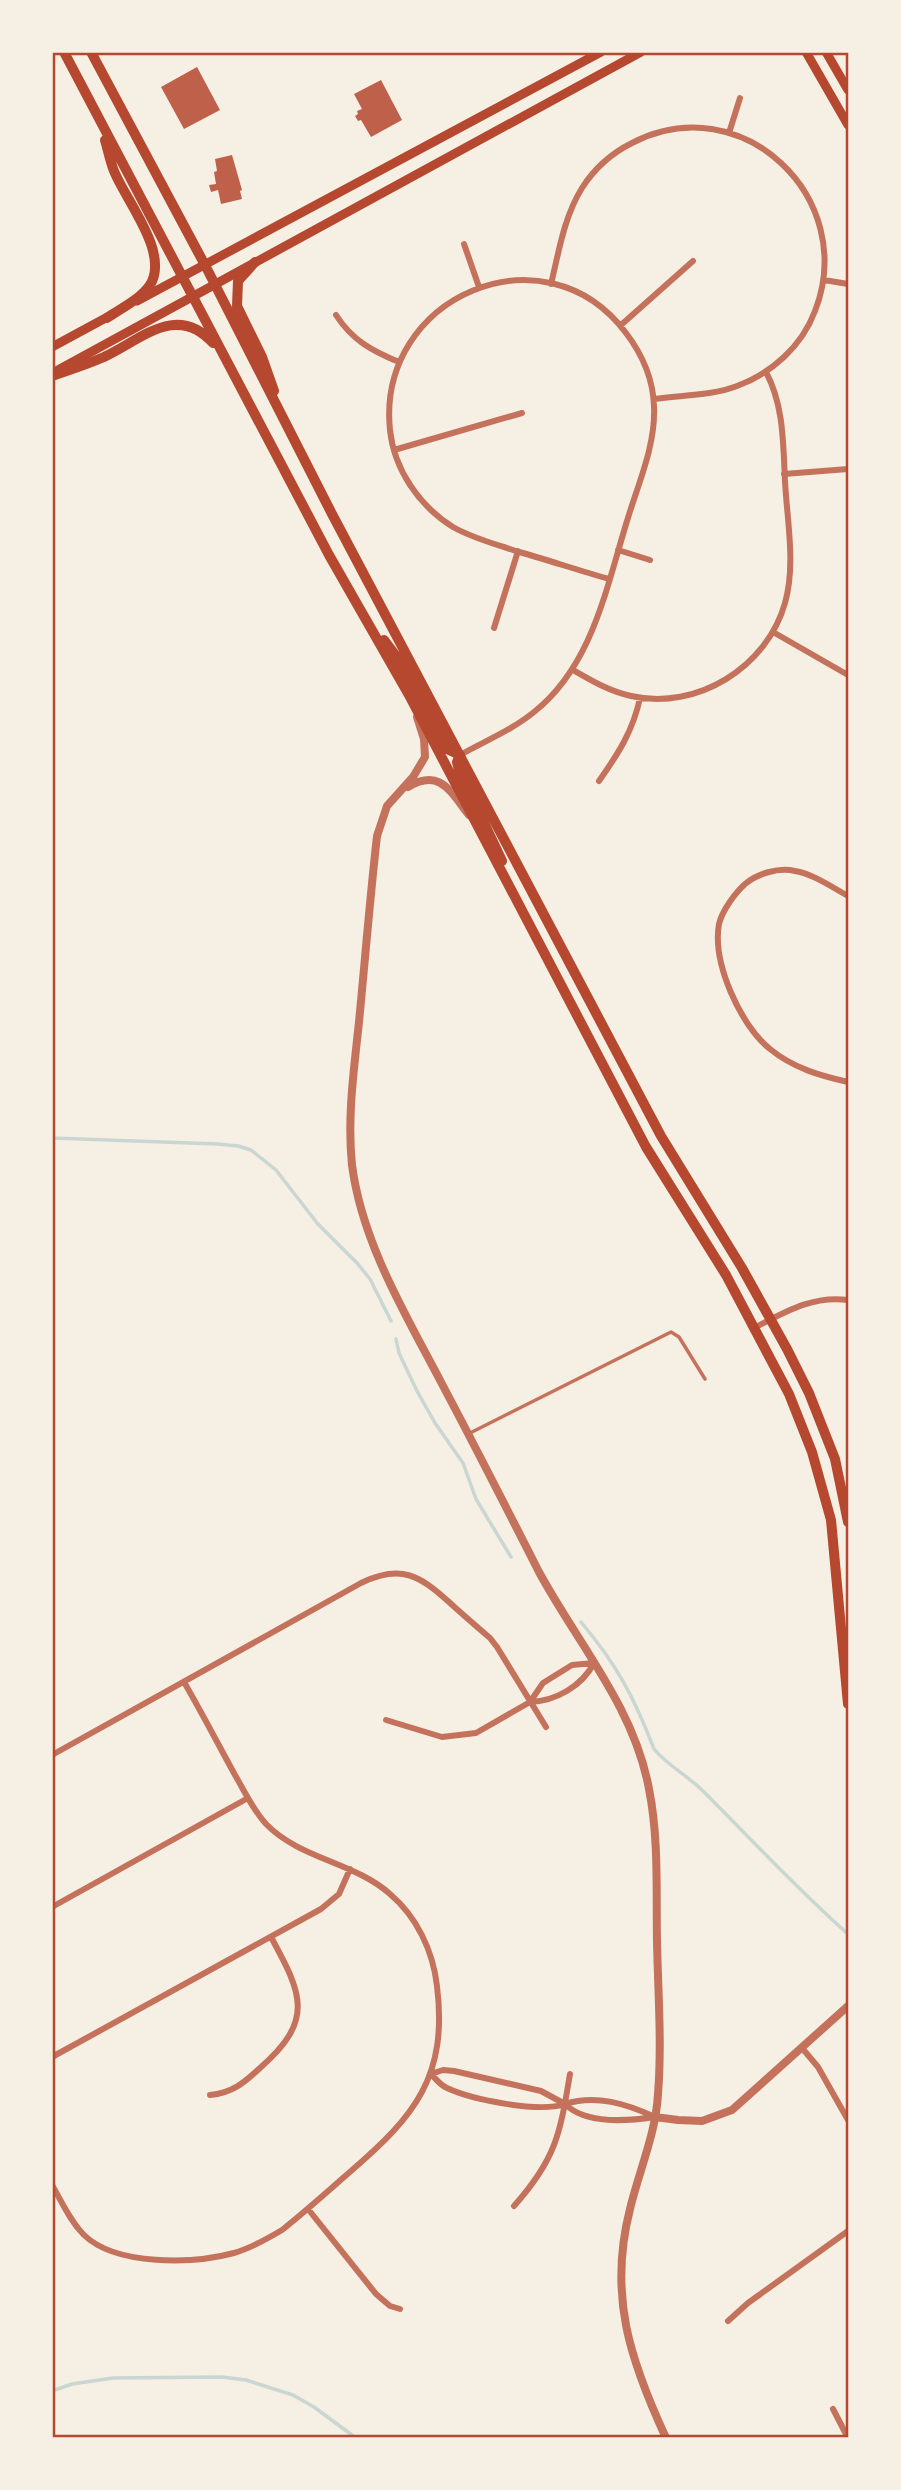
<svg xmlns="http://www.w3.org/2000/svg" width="901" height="2490" font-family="'Work Sans',sans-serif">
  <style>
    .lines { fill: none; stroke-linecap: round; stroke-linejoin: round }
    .stream { stroke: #c9d6d2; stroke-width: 3.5 }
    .building { fill: #bf614a }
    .service { stroke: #c5725c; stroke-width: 3.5 }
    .minor { stroke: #c5725c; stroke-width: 6 }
    .tertiary { stroke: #c5725c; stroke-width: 8 }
    .secondary { stroke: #b5482f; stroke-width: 9 }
    .primary { stroke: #b5482f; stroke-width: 10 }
    .neatline { fill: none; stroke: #b5482f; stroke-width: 2.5 }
  </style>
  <rect width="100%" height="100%" fill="#f6efe4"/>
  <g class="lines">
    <path class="stream" d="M52 1138 218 1144 238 1146 251 1150 276 1170 317 1223 357 1263 370 1279 391 1321
      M396 1339 399 1353 417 1391 435 1423 463 1463 476 1499 511 1557
      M581 1622C617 1665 634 1697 654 1749 667 1765 688 1776 703 1791 751 1839 797 1889 848 1934
      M52 2391 72 2384 113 2378 222 2377 246 2380 293 2395 314 2407 356 2438"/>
  </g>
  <path class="building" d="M197 67 220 110 184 129 161 87Z
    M381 80 402 120 371 137 361 120 358 121 355 116 358 114 357 111 362 109 354 94Z
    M232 155 242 190 240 191 242 199 221 204 218 190 211 192 209 185 216 184 214 172 217 171 215 159Z"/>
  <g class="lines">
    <path class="service" d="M470 1433 671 1332 679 1337 705 1379"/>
    <path class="minor" d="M729 133 740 98
      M464 244 479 287
      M824 280 848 284
      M551 284C559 251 564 217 582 188 594 169 612 153 632 143 742 86 859 198 815 311 802 346 772 373 737 386 711 396 681 395 654 399
      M336 315C352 340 372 351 399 362
      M621 325 693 261
      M394 450 522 413
      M784 474 848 469
      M618 550 650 560
      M494 628 518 551
      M773 632 848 675
      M573 670C592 681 609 691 631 696 697 711 767 667 785 603 796 564 787 521 785 481 783 443 784 406 766 372
      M460 755C485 741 512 730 534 712 592 666 606 589 627 521 638 484 656 445 654 406 653 379 642 354 626 333 545 224 376 297 390 430 394 469 419 506 453 527 472 538 495 544 516 551 547 560 578 570 609 579
      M599 781C618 754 633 731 640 698
      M848 896C832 887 813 874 795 871 778 867 757 874 745 884 735 893 722 911 719 924 712 962 740 1025 770 1049 793 1068 821 1076 848 1082
      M754 1328C785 1312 813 1295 848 1300
      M386 1720 442 1737 476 1733 530 1702 543 1683 572 1665 594 1663C582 1686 556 1701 530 1702
      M52 1755 361 1583C401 1564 419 1575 449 1602 462 1614 476 1626 490 1638L497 1647 546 1727
      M52 1907 248 1798
      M802 2048 818 2067 848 2120
      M52 2057 321 1909 339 1894 350 1869
      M210 2095C232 2093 244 2083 260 2068 315 2020 302 1994 271 1937
      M655 2117C628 2121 586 2125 565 2104 539 2113 473 2100 447 2088 440 2085 436 2079 431 2074L443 2070 454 2071 541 2091 565 2104C596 2094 627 2104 655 2117
      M52 2185C62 2202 70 2221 84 2235 116 2266 193 2264 234 2253 251 2248 267 2239 282 2230 306 2211 328 2191 351 2171 415 2116 448 2076 437 1986 433 1951 417 1917 390 1894 354 1862 300 1859 266 1824 253 1810 245 1792 235 1775 218 1744 202 1713 184 1682
      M514 2206C556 2159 560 2134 570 2074
      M308 2209 376 2294 390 2306 400 2309
      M728 2321 748 2303 848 2231
      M833 2409 848 2438"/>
    <path class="tertiary" d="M417 717 424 739 425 757 413 777 387 806 377 836C370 898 365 960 359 1022 354 1069 347 1118 352 1165 362 1243 406 1315 442 1384 475 1446 507 1509 539 1572 578 1644 634 1707 649 1789 659 1839 656 1891 657 1941 658 1992 662 2044 658 2094 656 2133 639 2171 630 2209 608 2295 630 2360 666 2438
      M408 787C440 768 450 791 469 815
      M655 2117 678 2120 702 2121 732 2110 848 2006"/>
    <path class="secondary" d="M806 52 848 125
      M826 52 848 90
      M137 301 601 52
      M52 347 113 314
      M58 370 641 52"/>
    <path class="primary" d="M64 52 329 555 409 695 646 1147 726 1275 789 1394 812 1452 831 1520 848 1704
      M91 52 206 267 332 514 661 1136 742 1268 787 1349 809 1393 835 1459 848 1522
      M105 140C108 150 110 161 114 171 126 201 170 253 150 285 141 299 120 309 107 318
      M255 262 238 281 237 306 262 357 274 391
      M52 376C70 370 88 364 104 357 142 339 177 303 213 343
      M384 640 399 660 447 749 460 755 457 762 459 770 502 861"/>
  </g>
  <rect width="901" height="2490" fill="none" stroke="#f6efe4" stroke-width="108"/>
  <rect x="54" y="54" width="793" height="2382" class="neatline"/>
</svg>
